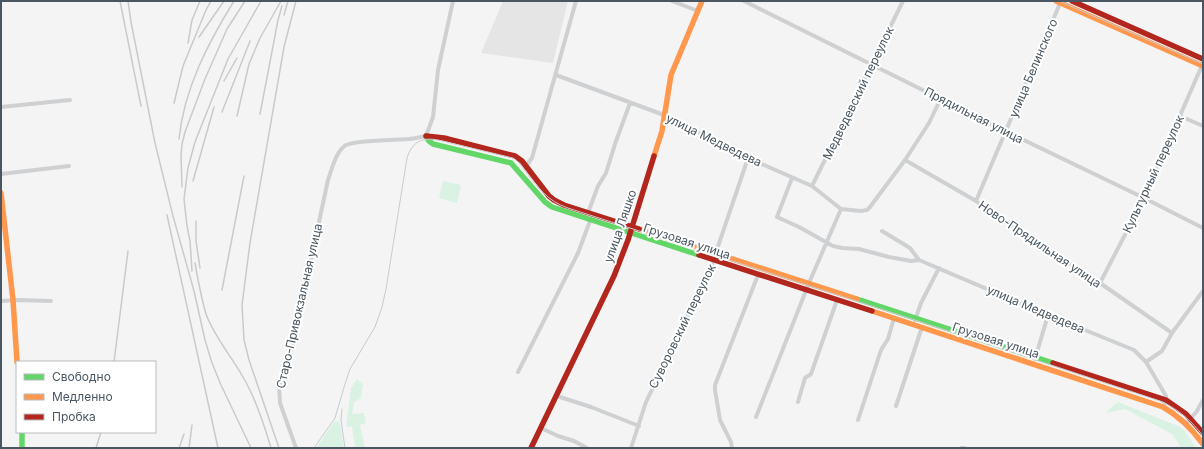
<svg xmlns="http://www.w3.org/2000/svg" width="1204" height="449" font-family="Inter,sans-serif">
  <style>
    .education { fill: #e6e5e6 }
    .green { fill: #d9f2e3 }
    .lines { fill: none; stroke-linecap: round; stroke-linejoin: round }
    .street { stroke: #ced0d2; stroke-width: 4 }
    .fast { stroke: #63d668; stroke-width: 5.5 }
    .slow { stroke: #ff974d; stroke-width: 5.5 }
    .jam { stroke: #b3261e; stroke-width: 5.5 }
    .tram { stroke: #c9cacc; stroke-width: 1 }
    .rail { stroke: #c9cacc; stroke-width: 1.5 }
    .labels { text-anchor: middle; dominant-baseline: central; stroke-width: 4; stroke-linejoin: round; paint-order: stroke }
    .street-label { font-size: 12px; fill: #4a5661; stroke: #fff }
  </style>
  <rect width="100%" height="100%" fill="#f4f4f4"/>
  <path class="education" d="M503 1H568L553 63 481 53Z"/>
  <path class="green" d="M443 181 461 185 457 203 439 198Z
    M357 379 363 384 361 398 354 402 352 414 364 413 366 423 360 425 365 448H355L352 426 346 427 351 388Z
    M1118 402 1178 426 1184 430 1196 448H1180L1179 444 1172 434 1125 409 1105 413Z
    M337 421 339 422 340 424 344 448H316L334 422Z"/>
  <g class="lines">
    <path class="street" d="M672 1 698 11
      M744 1 1007 132 1144 198 1203 228
      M556 75 664 115 748 158 812 186 841 209 861 211 867 210 870 207 905 160 929 123 941 98
      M1 107 70 100
      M1180 116 1203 126
      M905 160 976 201 990 212 1100 283 1172 333
      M526 166 532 158 576 1
      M1 174 69 166
      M792 178 777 217 799 227 833 246 842 248 859 249 889 257 911 261 919 260
      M812 186 903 1
      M976 201 1061 1
      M588 213 598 186 606 173 615 144 630 103
      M882 231 910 248 919 260 1048 315 1134 350 1146 362 1166 396V400L1163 407
      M1100 283 1144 198 1203 63
      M1 301 19 300 51 301
      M915 320 921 303 939 268
      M1035 359 1048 315
      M1146 362 1162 351 1172 333 1203 291
      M518 372 578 253 590 221
      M557 396 591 407 639 426
      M798 402 805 378 811 374 837 300
      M896 406 922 327
      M756 417 809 283 841 209
      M858 420 881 350 888 339 894 318
      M1186 424 1197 411 1203 400
      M541 428 558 436 574 441 587 448
      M296 448 280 403 279 386 293 343 328 180C332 169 336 151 346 145 355 140 395 140 408 139 414 139 420 137 426 136L433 117 438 70 453 1
      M631 448 646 402 710 270 748 158
      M732 448 731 442 720 420 715 390V385L758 275
      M961 448H965"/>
    <path class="fast" d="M426 136 429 141 433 144 511 163 545 202 552 207 699 255
      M857 299 1053 363
      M22 432V448"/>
    <path class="slow" d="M1056 1 1203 66
      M654 156 662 131 671 75 702 1
      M1 193 13 300 17 362
      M639 229 857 299
      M872 311 1163 407C1179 416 1192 429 1203 444"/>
    <path class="jam" d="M1072 1 1203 59
      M426 136 444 138 515 156 522 161 549 196 554 200 564 205 639 229
      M699 255 872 311
      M1053 363 1166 400 1186 414 1203 433
      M531 448 614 276 628 240 654 156"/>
    <path class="tram" d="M1059 1 1203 64
      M342 409 341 420 345 448
      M314 448 335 418 345 384 350 369 375 327 382 307 386 289 407 158C412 142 422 137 438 140L513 158C519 161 522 167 526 172 539 188 547 201 568 208L915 320 1160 401C1177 408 1192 421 1203 436"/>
    <path class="rail" d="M120 1 141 106
      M128 1 131 22 155 143 173 216 194 291 205 340 212 363 221 385 251 448
      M284 15 288 1
      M199 37 224 1
      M188 43 192 20 200 1
      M224 81 237 58
      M174 103 183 66 206 10 211 1
      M222 112 250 41
      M260 114 278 20 282 6
      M237 116 249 64 260 38 281 1
      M179 139C184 89 208 43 234 1
      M193 181 214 107
      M182 187 181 156 182 144 185 132 205 79 227 29 245 1
      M167 215 218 448
      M196 221V241L200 268
      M195 263C198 280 201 297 206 314 214 336 231 356 243 377 256 399 264 424 271 448
      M192 271 190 241 187 226 184 199 188 168 195 142 228 59 261 1
      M222 290 244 176
      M114 362 128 251
      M96 448 101 432
      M179 448 184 434
      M189 448 192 425
      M279 448 249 360 244 340 242 305 250 243 284 47 296 1"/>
  </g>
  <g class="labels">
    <g class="street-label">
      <text transform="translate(1033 68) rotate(-67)">улица Белинского</text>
      <text transform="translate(858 93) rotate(-64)">Медведевский переулок</text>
      <text transform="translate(974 115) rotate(27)">Прядильная улица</text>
      <text transform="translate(714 140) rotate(26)">улица Медведева</text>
      <text transform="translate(1153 174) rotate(-65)">Культурный переулок</text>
      <text transform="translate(620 226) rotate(-71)">улица Ляшко</text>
      <text transform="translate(687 241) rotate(18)">Грузовая улица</text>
      <text transform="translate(1040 244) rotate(34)">Ново-Прядильная улица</text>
      <text transform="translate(299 306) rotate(-77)">Старо-Привокзальная улица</text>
      <text transform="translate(1036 309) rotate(23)">улица Медведева</text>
      <text transform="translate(682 326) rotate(-64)">Суворовский переулок</text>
      <text transform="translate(996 340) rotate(18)">Грузовая улица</text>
    </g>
  </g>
  <rect width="1204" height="449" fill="none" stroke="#4a5661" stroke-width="4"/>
  <rect x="16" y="361" width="140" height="72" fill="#ffffff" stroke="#b7bbc0"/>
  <rect x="24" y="374" width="20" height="6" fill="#63d668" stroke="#b7bbc0"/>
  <text x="52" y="381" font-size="12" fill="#4a5661">Свободно</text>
  <rect x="24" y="394" width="20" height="6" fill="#ff974d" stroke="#b7bbc0"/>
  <text x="52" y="401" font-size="12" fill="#4a5661">Медленно</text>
  <rect x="24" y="414" width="20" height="6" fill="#b3261e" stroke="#b7bbc0"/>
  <text x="52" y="421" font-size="12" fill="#4a5661">Пробка</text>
</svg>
